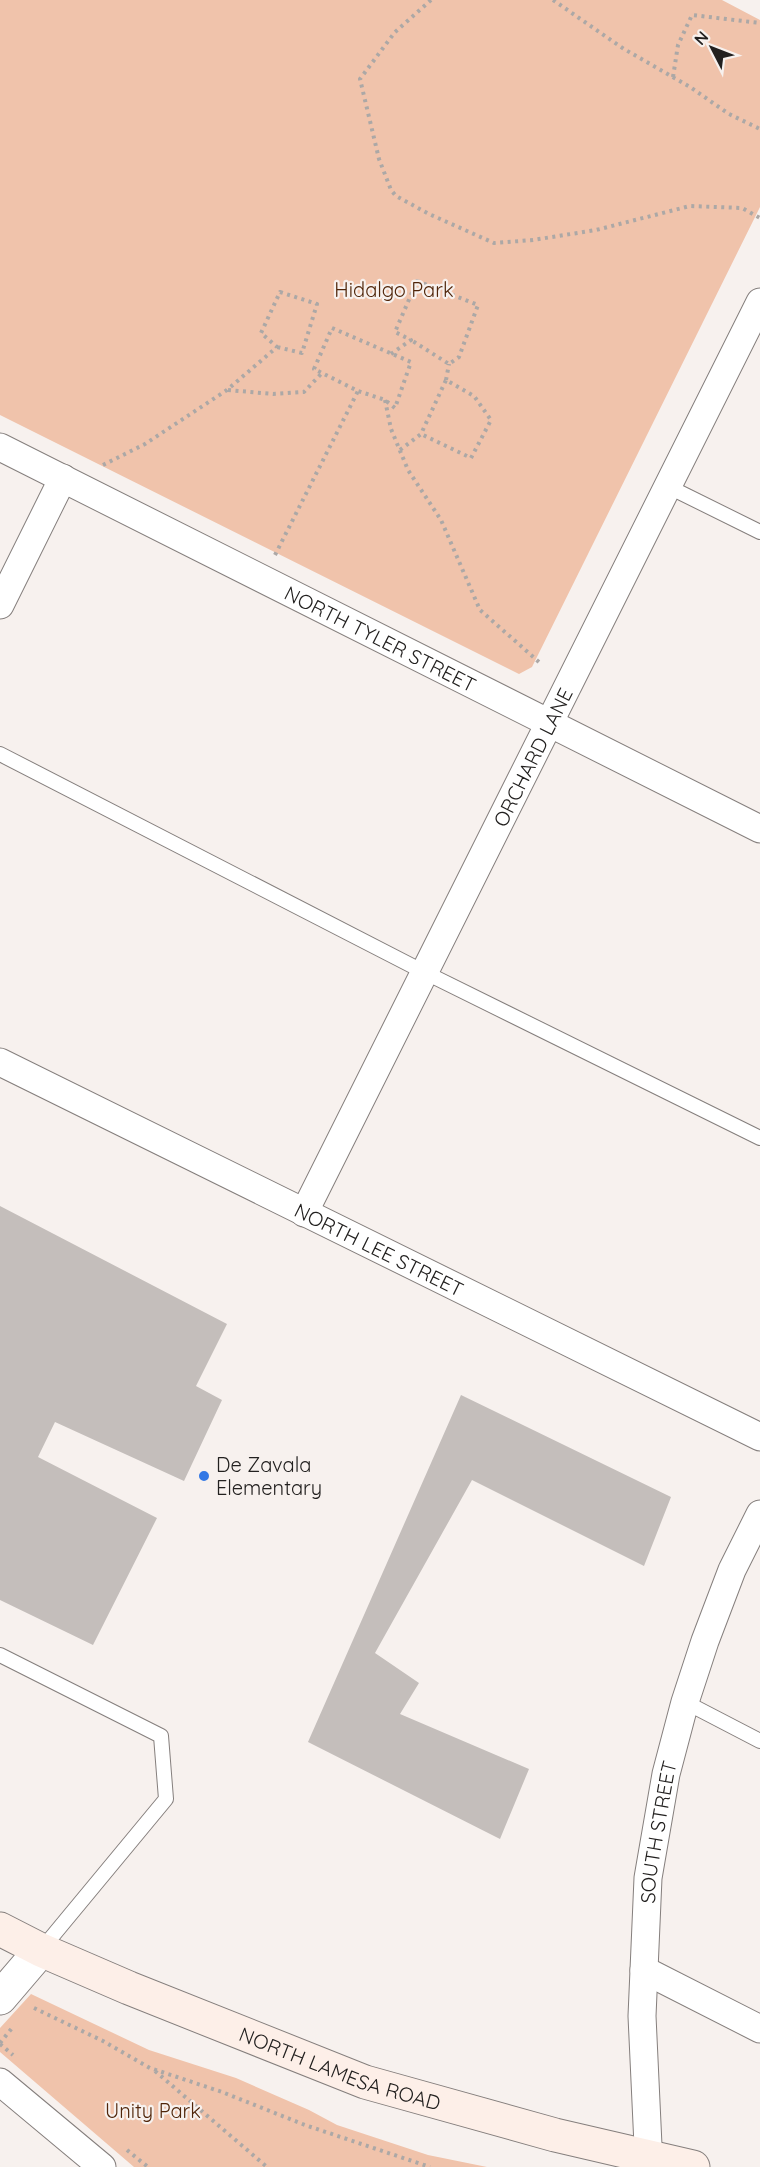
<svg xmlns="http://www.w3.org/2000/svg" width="760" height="2167" font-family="Quicksand,sans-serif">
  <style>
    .green { fill: #f0c3ab }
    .building { fill: #c4bebb }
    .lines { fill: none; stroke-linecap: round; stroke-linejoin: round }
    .service-casing { stroke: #857f7d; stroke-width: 16 }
    .minor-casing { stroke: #857f7d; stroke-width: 29 }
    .tertiary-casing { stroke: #857f7d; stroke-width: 35 }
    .secondary-casing { stroke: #857f7d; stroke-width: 35 }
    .path { stroke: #aca8a6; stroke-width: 4; stroke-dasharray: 3 4.5; stroke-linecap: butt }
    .service { stroke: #fff; stroke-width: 14 }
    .minor { stroke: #fff; stroke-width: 27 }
    .tertiary { stroke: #fff; stroke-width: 33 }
    .secondary { stroke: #fdefe8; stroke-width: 33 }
    .poi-dot { fill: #3378e5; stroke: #f7f1ee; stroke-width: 2 }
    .labels { text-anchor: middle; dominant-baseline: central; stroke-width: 4.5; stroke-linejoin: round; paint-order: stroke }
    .park-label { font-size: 20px; fill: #502509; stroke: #f7f1ee }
    .street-label { font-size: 20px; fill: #22201f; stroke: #f7f1ee }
    .poi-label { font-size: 20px; fill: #22201f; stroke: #f7f1ee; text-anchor: start }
  </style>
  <rect width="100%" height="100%" fill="#f7f1ee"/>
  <path class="green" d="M0 0H722L760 20V207L532 667 519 674 0 415Z
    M31 1994 149 2050 236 2078 309 2110 337 2125 428 2155 487 2167H134L0 2052V2028Z"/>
  <path class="building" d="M0 1206 227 1324 196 1386 222 1400 184 1481 55 1422 38 1457 157 1518 93 1645 0 1600Z
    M461 1395 671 1497 644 1566 472 1480 375 1653 419 1683 400 1714 529 1769 500 1839 308 1742Z"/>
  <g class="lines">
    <g class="service-casing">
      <path id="service" d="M667 486 760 532
        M0 754 424 972 760 1138
        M0 1655 161 1736 166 1799 41 1950
        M685 1702 760 1741"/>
    </g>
    <g class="minor-casing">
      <g id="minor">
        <path id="s1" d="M0 447 760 829"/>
        <path d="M0 605 63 478"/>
        <path id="s2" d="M0 1062 760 1437"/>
        <path id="s3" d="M304 1213 760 302"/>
        <path d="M644 1970 760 2029"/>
        <path d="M0 2082 102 2167"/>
        <path id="s4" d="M649 2167 642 2016 648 1878 666 1774 685 1702 705 1641 732 1570 760 1514"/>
      </g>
    </g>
    <g class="tertiary-casing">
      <path id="tertiary" d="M0 1998 41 1950"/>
    </g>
    <g class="secondary-casing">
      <g id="secondary">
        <path id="s5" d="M0 1929 41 1950 129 1988 365 2082 555 2135 693 2167"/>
      </g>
    </g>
    <path class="path" d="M431 0 395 32 360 79 379 159 391 190 396 196 429 214 494 243 533 240 596 230 690 206 742 208 760 218
      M553 0 624 49 690 87 729 114 760 129
      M673 77 678 45 692 15 760 23
      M332 328 411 362 395 408 385 400 358 391 314 369Z
      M391 354 411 340 395 332 417 281 478 305 459 357 449 364 411 340
      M446 380 449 364
      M228 390 273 394 304 392 321 374
      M385 400 391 429 408 470 441 520 480 610 539 662
      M400 450 421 434 446 380 474 396 491 420 471 458 421 434
      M103 465 145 444 227 390 277 347 261 333 280 292 317 304 302 353 277 347
      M275 555 358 391
      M34 2008 103 2041 150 2068 222 2092 305 2125 430 2167
      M0 2043 12 2028
      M0 2044 13 2055
      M155 2071 267 2167
      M127 2150 148 2167"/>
    <use href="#service" class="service"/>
    <use href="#minor" class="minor"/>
    <use href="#tertiary" class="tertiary"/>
    <use href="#secondary" class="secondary"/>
  </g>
  <circle class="poi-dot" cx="204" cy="1476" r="6"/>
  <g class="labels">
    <g class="park-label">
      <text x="394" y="289">Hidalgo Park</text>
      <text x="153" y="2110">Unity Park</text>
    </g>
    <g class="street-label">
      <text stroke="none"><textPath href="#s1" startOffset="426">NORTH TYLER STREET</textPath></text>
      <text stroke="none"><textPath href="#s3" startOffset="510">ORCHARD LANE</textPath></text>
      <text stroke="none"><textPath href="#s2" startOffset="423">NORTH LEE STREET</textPath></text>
      <text stroke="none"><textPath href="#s4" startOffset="336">SOUTH STREET</textPath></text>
      <text stroke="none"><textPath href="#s5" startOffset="368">NORTH LAMESA ROAD</textPath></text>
    </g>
    <g class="poi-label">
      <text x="216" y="1464">De Zavala<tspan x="216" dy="23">Elementary</tspan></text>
    </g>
  </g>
  <g transform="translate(712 48) rotate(312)" stroke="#f7f1ee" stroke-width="4.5" paint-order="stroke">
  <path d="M0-4.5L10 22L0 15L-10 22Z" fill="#22201f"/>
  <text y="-9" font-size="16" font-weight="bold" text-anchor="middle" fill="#22201f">N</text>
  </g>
</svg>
